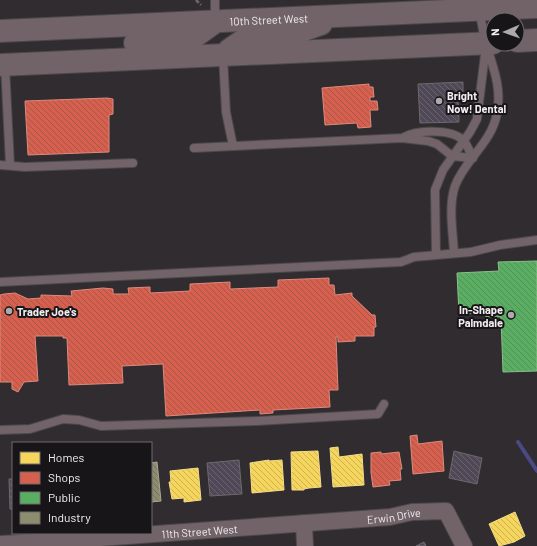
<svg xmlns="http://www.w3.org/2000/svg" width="537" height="546" font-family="Barlow,sans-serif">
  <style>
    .homes { fill: url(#homes-back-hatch); stroke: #f4dc88 }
    .shops { fill: url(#shops-back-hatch); stroke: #de8a7e }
    .public { fill: url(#public-back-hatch); stroke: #87c18c }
    .industry { fill: url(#industry-back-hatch); stroke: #aaa995 }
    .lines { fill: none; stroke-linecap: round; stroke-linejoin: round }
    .stream { stroke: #4a4984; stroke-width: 4 }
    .building { fill: url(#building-back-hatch); stroke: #6c6a6c }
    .service-casing { stroke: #4a484a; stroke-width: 10 }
    .minor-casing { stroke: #4a484a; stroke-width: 18 }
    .primary-casing { stroke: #4a484a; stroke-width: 24 }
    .path { stroke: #73686c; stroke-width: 2.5; stroke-dasharray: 4 2; stroke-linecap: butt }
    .service { stroke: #716367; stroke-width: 8 }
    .minor { stroke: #716367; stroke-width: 16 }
    .primary { stroke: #716368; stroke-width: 22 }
    .poi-dot { fill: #ada9ac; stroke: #171517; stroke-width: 1.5 }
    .labels { text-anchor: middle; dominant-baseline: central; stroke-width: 4; stroke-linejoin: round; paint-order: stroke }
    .street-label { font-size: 11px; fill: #f1edf0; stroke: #171517 }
    .poi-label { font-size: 11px; font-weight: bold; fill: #f1edf0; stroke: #171517; text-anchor: start }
  </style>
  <defs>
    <pattern id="homes-back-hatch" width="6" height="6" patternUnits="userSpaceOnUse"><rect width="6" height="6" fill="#f6d55c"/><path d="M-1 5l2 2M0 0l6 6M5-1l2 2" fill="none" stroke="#cab257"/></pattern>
    <pattern id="shops-back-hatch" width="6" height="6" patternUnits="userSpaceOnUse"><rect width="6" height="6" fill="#d6604d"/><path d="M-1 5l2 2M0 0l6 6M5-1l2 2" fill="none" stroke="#a4574b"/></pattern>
    <pattern id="public-back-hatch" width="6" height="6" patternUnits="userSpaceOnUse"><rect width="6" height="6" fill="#5aae61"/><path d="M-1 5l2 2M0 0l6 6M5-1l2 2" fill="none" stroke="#558f5a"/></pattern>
    <pattern id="industry-back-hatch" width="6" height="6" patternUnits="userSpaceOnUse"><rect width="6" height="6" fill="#8c8c6e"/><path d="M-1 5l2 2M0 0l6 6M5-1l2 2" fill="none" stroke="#747461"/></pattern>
    <pattern id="building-back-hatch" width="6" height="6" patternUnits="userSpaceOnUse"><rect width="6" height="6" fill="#504856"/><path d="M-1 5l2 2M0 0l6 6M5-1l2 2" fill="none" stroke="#6a636f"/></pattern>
  </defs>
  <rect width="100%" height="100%" fill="#302c2f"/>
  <path class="homes" d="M338 447 339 457 362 454 364 485 333 487 330 448Z
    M318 451 321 487 309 488 304 489V490H292L291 452Z
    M269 460V461L282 460 284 490 252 493 250 463Z
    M198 468 201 500 184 502V498L172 499 169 482H171L170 471Z
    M515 512 525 536 514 542 499 546 489 524Z"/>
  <path class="shops" d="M369 84V87H373L374 97H370V101H377L378 110H370L371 127 358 128 357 123 325 125 322 88Z
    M107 98 113 99V114L109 115V152L28 155 25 101Z
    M329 278V285H334L335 295 352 293V296L372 315H375L376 327H374V336H355V341L338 342V337H336L338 390H329L330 407 273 410V413L260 414V410L166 416 163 364 122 366 123 383 69 385 67 338H63V336H35L38 381 24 382 18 392 12 389V382H0V295L4 294 15 293 28 299 41 298V295L72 296 71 291 103 288 113 289V294H129L128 288 150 287V293L190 291V284L230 282V289L278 287V280Z
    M417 435 418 444 442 441 444 471 413 474 410 436Z
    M381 452V454L399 452 402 469H400L401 480 389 481 390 485 373 487 371 473V453Z"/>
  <path class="public" d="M537 261V371L503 372 501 317H486V313L459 314 457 273 499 271 498 262Z"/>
  <path class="industry" d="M157 462 161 501 151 502V463Z"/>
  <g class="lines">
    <path class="stream" d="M518 442 537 471"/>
  </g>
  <path class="building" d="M463 82V95L458 96 459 122 420 123 418 84Z
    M454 451 482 458 477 484 449 478Z
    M239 460 242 494 210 496 207 463Z
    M9 479H13V509H10Z
    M424 542 426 546H416Z"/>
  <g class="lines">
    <g class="service-casing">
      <path id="service" d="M215 0V21
        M223 56 226 112 233 146
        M5 65 10 165
        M402 138C416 130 452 128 464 141 468 146 470 153 473 158
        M194 148 402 138 428 141 437 144 452 156 473 158
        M0 165 25 167 133 163
        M454 253C453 233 448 206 455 186 465 159 492 143 497 113 502 88 493 67 486 44 483 33 482 22 479 11
        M436 254 435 190 443 170 470 132 477 119 486 46
        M0 282 401 262 414 257 471 252 500 245 537 240
        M0 430 30 429 63 419 79 420 101 426 257 421 378 414 384 404"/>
    </g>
    <g class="minor-casing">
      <g id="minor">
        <path d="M304 523 305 546"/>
        <path id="s1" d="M0 544 59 541 390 517 412 512 446 511 464 546"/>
      </g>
    </g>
    <g class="primary-casing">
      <g id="primary">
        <path id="s2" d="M0 31 537 7"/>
        <path d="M517 41 537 40"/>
        <path d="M135 43 190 40 215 22"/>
        <path d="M229 50 245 39 293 34 321 24"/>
        <path d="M0 65 493 43"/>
      </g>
    </g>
    <path class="path" d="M196 0 201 5"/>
    <use href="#service" class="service"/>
    <use href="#minor" class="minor"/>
    <use href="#primary" class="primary"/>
  </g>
  <g class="poi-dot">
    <circle cx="439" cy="101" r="4"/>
    <circle cx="9" cy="311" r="4"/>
    <circle cx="511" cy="315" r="4"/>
  </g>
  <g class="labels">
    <g class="street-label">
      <text stroke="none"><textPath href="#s2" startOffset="269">10th Street West</textPath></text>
      <text stroke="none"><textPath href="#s1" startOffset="395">Erwin Drive</textPath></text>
      <text stroke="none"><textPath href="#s1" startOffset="200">11th Street West</textPath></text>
    </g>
    <g class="poi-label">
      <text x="447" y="95">Bright<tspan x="447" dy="13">Now! Dental</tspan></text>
      <text x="503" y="309" text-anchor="end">In-Shape<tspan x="503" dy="13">Palmdale</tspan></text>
      <text x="17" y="311">Trader Joe's</text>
    </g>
  </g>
  <rect x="12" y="442" width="140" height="92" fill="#171517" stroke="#6e6b6e"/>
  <rect x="20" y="452" width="20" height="12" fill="#f6d55c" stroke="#6e6b6e"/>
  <text x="48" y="462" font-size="12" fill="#f1edf0">Homes</text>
  <rect x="20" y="472" width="20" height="12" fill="#d6604d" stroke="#6e6b6e"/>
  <text x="48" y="482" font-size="12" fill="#f1edf0">Shops</text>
  <rect x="20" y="492" width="20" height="12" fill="#5aae61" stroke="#6e6b6e"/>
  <text x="48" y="502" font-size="12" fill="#f1edf0">Public</text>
  <rect x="20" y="512" width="20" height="12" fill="#8c8c6e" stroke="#6e6b6e"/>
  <text x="48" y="522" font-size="12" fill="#f1edf0">Industry</text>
  <g transform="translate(505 32) rotate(268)"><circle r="19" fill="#171517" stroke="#6e6b6e"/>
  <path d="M0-3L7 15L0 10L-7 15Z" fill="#ada9ac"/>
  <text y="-6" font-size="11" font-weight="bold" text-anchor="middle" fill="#f1edf0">N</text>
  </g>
</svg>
